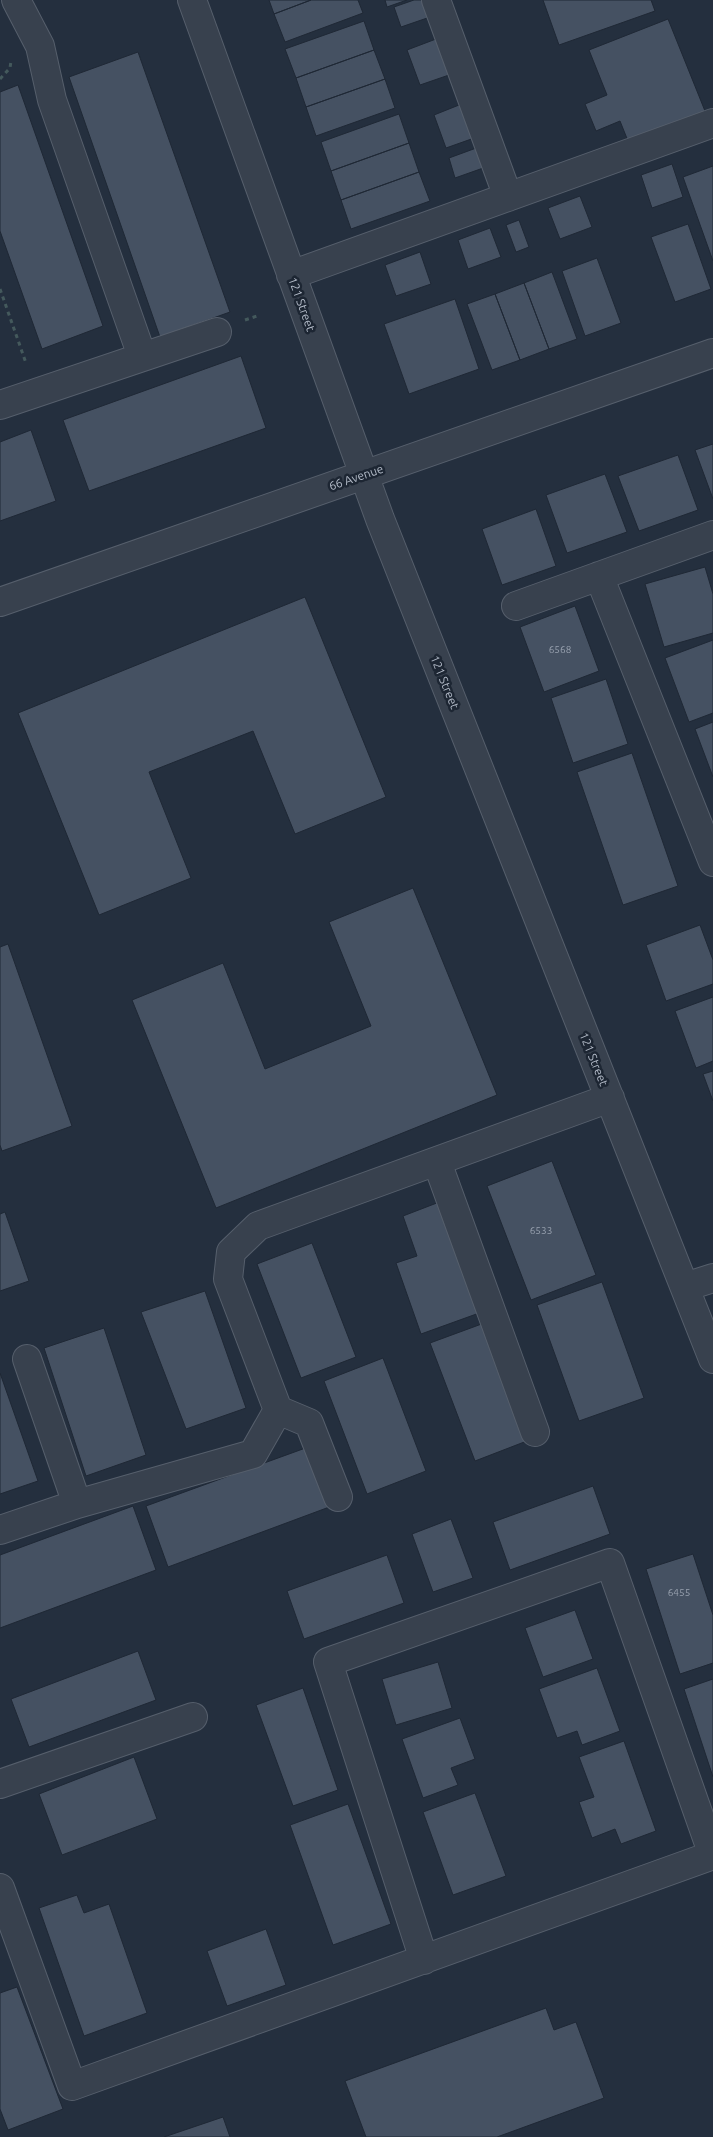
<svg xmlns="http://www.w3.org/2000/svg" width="713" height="2137" font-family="Ubuntu,sans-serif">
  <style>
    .building { fill: #455162; stroke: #1f2835 }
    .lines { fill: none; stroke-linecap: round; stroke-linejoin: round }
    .minor-casing { stroke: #565f6c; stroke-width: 30 }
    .path { stroke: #44595c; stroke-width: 3; stroke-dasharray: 4 4; stroke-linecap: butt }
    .minor { stroke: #38414e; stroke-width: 28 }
    .labels { text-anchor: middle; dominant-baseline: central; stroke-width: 5; stroke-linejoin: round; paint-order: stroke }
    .number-label { font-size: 10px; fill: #98a1af }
    .street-label { font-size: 12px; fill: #b4bcc9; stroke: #1d2633 }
  </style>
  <rect width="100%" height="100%" fill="#242f3e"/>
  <path class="building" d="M269 0H311L274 14Z
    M311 0H358L363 13 285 42 274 14Z
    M385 0H407L387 7Z
    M414 0H427L433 16 401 27 394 7Z
    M543 0H651L655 11 559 45Z
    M668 19 707 116 630 146 620 121 596 131 585 104 607 95 589 50Z
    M364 21 374 50 296 78 285 49Z
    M436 39 449 75 420 85 407 50Z
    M374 50 385 79 306 107 296 78Z
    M138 52 230 312 160 337 69 77Z
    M385 79 395 108 316 136 306 107Z
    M18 85 103 326 42 349 0 231V92Z
    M464 103 477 137 446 148 434 115Z
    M399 114 409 143 331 171 321 142Z
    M409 143 419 172 341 200 331 171Z
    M479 147 486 167 455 178 449 158Z
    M672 164 683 197 652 208 641 175Z
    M713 166V261L683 177Z
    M419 172 430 201 351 229 341 200Z
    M580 196 592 227 560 239 548 208Z
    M519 220 529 247 516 252 506 225Z
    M688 224 711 289 675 302 651 237Z
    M490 228 501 257 468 269 458 240Z
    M420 252 431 284 396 296 385 265Z
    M597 258 621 323 585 336 562 271Z
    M552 272 577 339 549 349 524 283Z
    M524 283 549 349 520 360 495 294Z
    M495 294 520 360 492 370 467 304Z
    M455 299 479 369 409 394 384 324Z
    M241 356 266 428 89 491 63 420Z
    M31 430 56 501 0 521V442Z
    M713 444V499L695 450Z
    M678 455 698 510 639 531 618 476Z
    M605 474 627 532 567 553 546 495Z
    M536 509 556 566 502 585 482 529Z
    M705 567 713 594V633L664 647 645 584Z
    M305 597 386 797 295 834 253 731 149 772 191 878 99 915 18 713Z
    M575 606 599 671 544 692 520 627Z
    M713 640V713L689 722 665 658Z
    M606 679 628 744 573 763 551 698Z
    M713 722V777L695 729Z
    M632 753 678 886 623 905 577 772Z
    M413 888 497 1095 216 1208 132 1000 223 963 265 1069 371 1026 329 922Z
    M700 925 713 960V984L666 1001 646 945Z
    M8 944 72 1126 2 1151 0 1145V947Z
    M713 997V1061L696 1068 675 1011Z
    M713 1071V1101L703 1074Z
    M552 1161 596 1275 531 1300 487 1186Z
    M442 1201 482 1312 421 1334 396 1263 417 1256 403 1216Z
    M5 1212 29 1281 0 1291V1214Z
    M312 1243 356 1357 301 1378 257 1264Z
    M602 1282 644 1398 579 1421 537 1305Z
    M205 1291 246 1408 186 1429 141 1312Z
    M487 1322 532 1439 475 1461 430 1343Z
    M104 1328 146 1455 86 1476 44 1348Z
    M383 1358 426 1471 367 1494 324 1381Z
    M0 1373 38 1481 0 1494Z
    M311 1446 332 1506 168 1567 146 1506Z
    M593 1486 610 1534 510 1570 493 1522Z
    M133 1506 156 1570 0 1628V1555Z
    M451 1519 473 1578 433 1592 412 1534Z
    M693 1554 713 1615V1663L680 1674 646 1569Z
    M387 1555 404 1603 304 1639 287 1591Z
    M575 1610 593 1659 543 1677 525 1628Z
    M138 1651 156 1700 29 1747 11 1699Z
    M438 1662 452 1708 396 1725 382 1679Z
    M597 1668 620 1731 582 1745 577 1731 557 1738 539 1689Z
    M713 1679V1777L684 1689Z
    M303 1688 338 1790 293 1806 256 1705Z
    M460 1718 475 1759 451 1768 458 1785 423 1798 402 1739Z
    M624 1741 656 1831 621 1844 615 1829 592 1838 579 1802 594 1797 579 1757Z
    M134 1757 157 1819 62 1855 39 1794Z
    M475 1793 506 1876 453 1895 423 1812Z
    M348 1804 391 1924 333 1945 290 1825Z
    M77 1895 84 1913 109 1904 147 2013 84 2036 39 1908Z
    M266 1929 286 1985 227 2006 207 1951Z
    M17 1987 63 2109 8 2130 0 2109V1993Z
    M546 2008 554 2030 576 2022 604 2098 497 2137H366L345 2081Z
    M223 2117 230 2137H164Z"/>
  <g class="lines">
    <g class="minor-casing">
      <path id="minor" d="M16 0 40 46 52 100 142 356
        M192 0 380 519 713 1359
        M436 0 508 197
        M291 275 713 123
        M0 405 217 332
        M599 576 713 862
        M0 602 713 353
        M516 606 713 535
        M437 1162 535 1432
        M685 1287 713 1278
        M27 1359 77 1504
        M278 1410 309 1423 338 1497
        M0 1530 77 1504 253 1454 278 1410 228 1279 231 1252 258 1226 610 1098
        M0 1784 193 1717
        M0 1888 72 2086 713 1855 610 1563 328 1662 424 1960"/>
    </g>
    <path class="path" d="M0 79 10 68 11 61
      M0 289 26 363
      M245 320 257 316"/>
    <use href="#minor" class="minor"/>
  </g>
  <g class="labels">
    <g class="number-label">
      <text x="560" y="649">6568</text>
      <text x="541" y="1230">6533</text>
      <text x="679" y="1592">6455</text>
    </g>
    <g class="street-label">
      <text transform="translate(302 304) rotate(70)">121 Street</text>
      <text transform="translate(356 477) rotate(-19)">66 Avenue</text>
      <text transform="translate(445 682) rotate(68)">121 Street</text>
      <text transform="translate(594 1059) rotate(68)">121 Street</text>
    </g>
  </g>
</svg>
